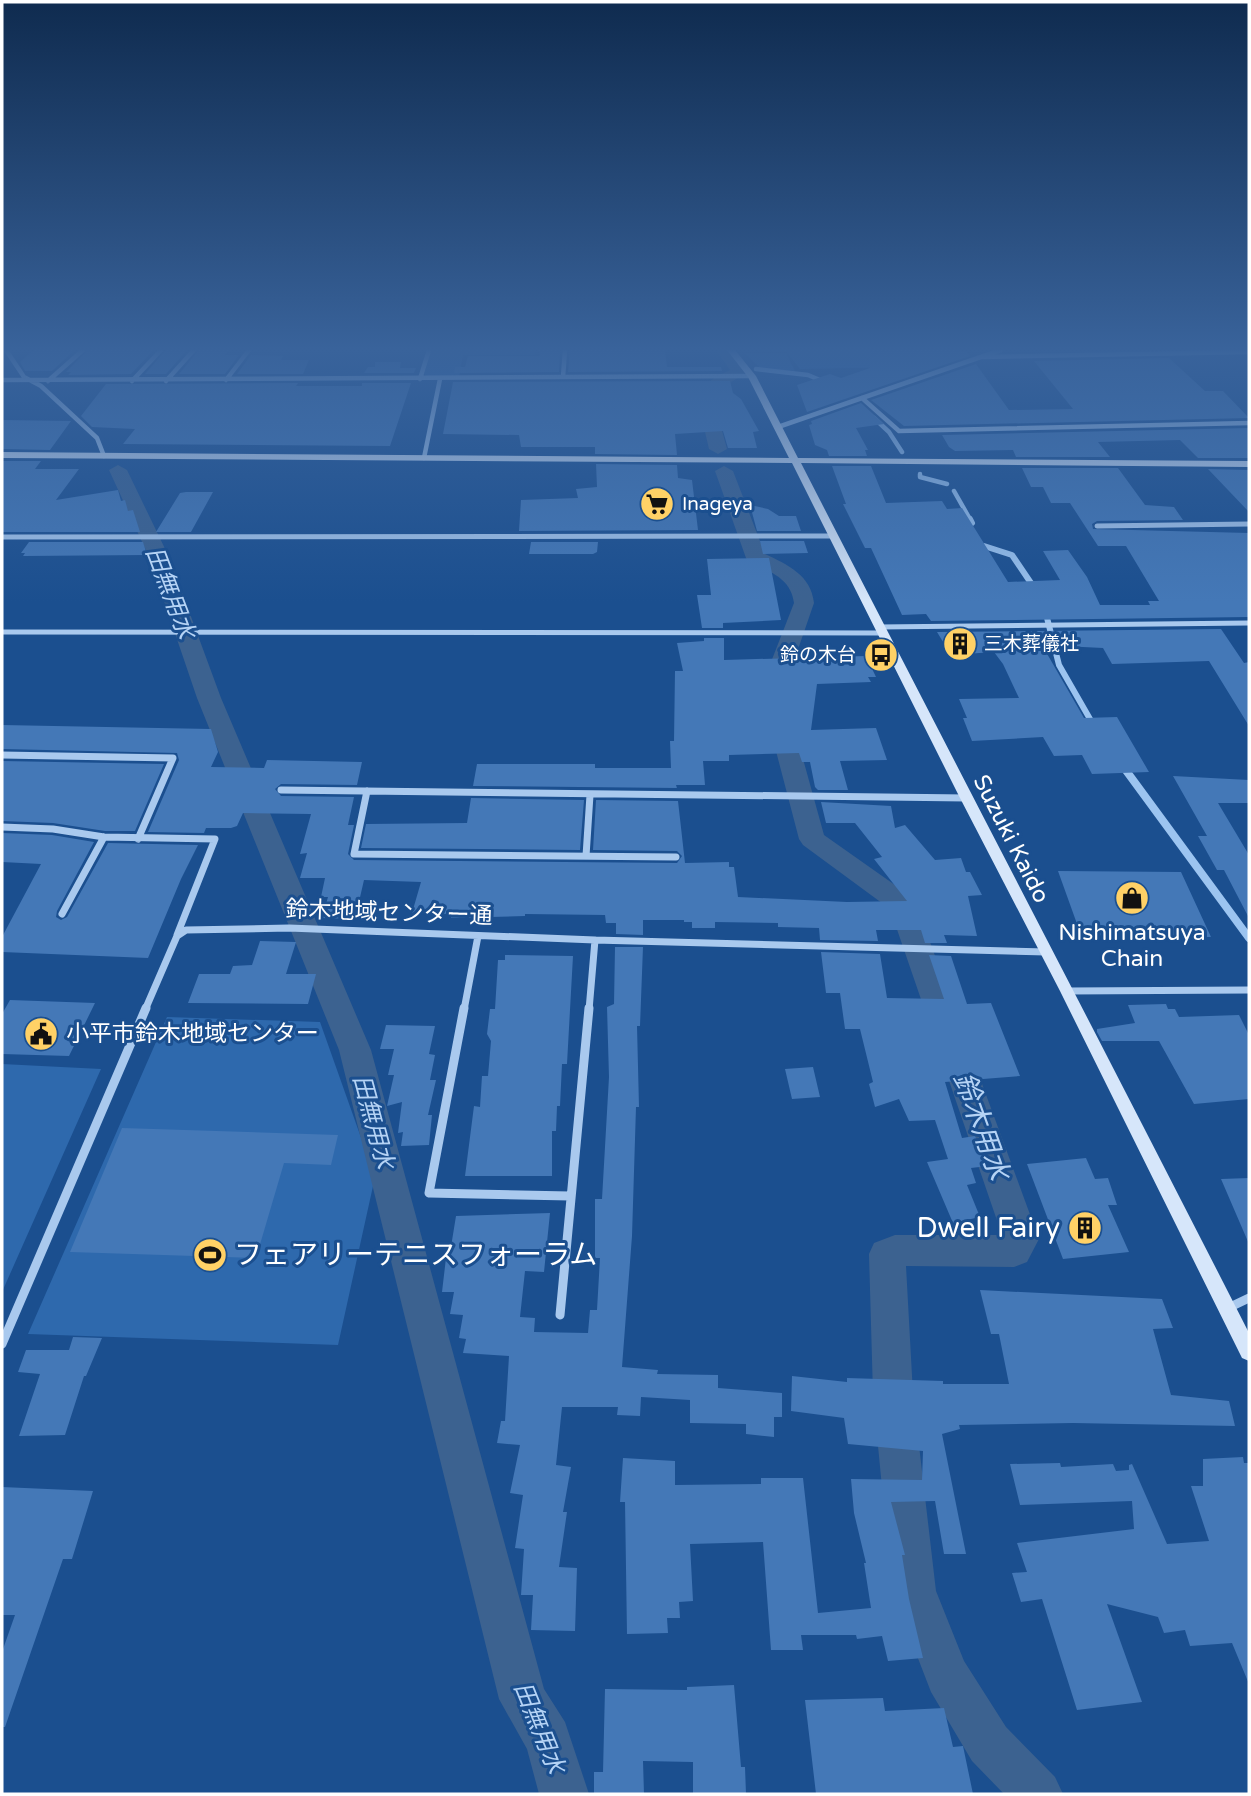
<svg xmlns="http://www.w3.org/2000/svg" width="1251" height="1796" font-family="'Varela Round','Noto Sans JP',sans-serif">
  <style>
    .green { fill: #2e69ad }
    .lines { fill: none; stroke-linecap: round; stroke-linejoin: round }
    .stream-far2 { stroke: #9cc4f0; stroke-width: 4.5 }
    .stream-far1 { stroke: #9cc4f0; stroke-width: 6 }
    .stream { stroke: #9cc4f0; stroke-width: 8 }
    .canal { fill: #3c6290; fill-rule: evenodd }
    .building { fill: #4478b7 }
    .street-far3 { stroke: #a9c9ee; stroke-width: 4.5 }
    .street-far2 { stroke: #a9c9ee; stroke-width: 5 }
    .street-far1 { stroke: #a9c9ee; stroke-width: 7 }
    .street { stroke: #a9c9ee; stroke-width: 9 }
    .secondary { fill: #d6e6fa; fill-rule: evenodd }
    .labels { text-anchor: middle; dominant-baseline: central; stroke-width: 6; stroke-linejoin: round; paint-order: stroke }
    .far-poi-label { font-size: 19px; fill: #fff; stroke: #1b4f8f; text-anchor: start }
    .street-label { font-size: 23px; fill: #fff; stroke: #1b4f8f }
    .poi-label { font-size: 23px; fill: #fff; stroke: #1b4f8f }
    .water-label { font-size: 24px; font-style: italic; fill: #b5d3f5; stroke: #1b4f8f }
    .near-water-label { font-size: 28px; font-style: italic; fill: #b5d3f5; stroke: #1b4f8f }
    .near-poi-label { font-size: 28px; fill: #fff; stroke: #1b4f8f; text-anchor: end }
  </style>
  <rect width="100%" height="100%" fill="#1b4f8f"/>
  <path class="green" d="M431 350H536L535 355H463L459 377 426 376 424 374Z
    M742 350H910L902 367 800 369 786 351Z
    M745 353H786L795 371 761 369Z
    M167 1017 320 1022 375 1177 338 1345 28 1334Z
    M2 1064 101 1069 2 1292Z"/>
  <g class="lines">
    <path class="stream-far2" d="M756 369 808 375 827 383
      M874 418 889 432 902 452
      M920 474V477L947 484
      M954 491 971 521"/>
    <path class="stream-far1" d="M970 519 972 523
      M984 546 1012 555 1035 589
      M1045 610 1059 665 1094 726"/>
    <path class="stream" d="M1122 765 1249 938"/>
    <path class="canal" d="M716 350H731L747 372 712 394 727 449 718 454 709 449 696 393 714 378 730 370Z
      M118 465 127 470 169 557 221 698 371 1050 544 1689 565 1722 589 1794H539L527 1749 499 1699 339 1050 197 698 149 557 109 470Z
      M724 466 733 471 765 554C788 565 811 575 814 603L784 690 824 835 912 897 916 904 1039 1239 1027 1262 1014 1267 906 1266 913 1394 936 1591 964 1661 1006 1727 1055 1777 1063 1794H1004L972 1761 931 1692 892 1591 873 1394 869 1254 874 1243 895 1235H1002L890 909 803 845 799 839 760 690 794 603C791 578 769 571 749 562L746 558 715 471Z"/>
  </g>
  <path class="building" d="M34 350H75L52 371H25L20 362Z
    M88 350H154L131 374 68 375 71 372H66Z
    M166 350H187L166 374H145Z
    M199 350H229L225 355H239L225 374H179Z
    M539 350H560L559 372 454 373 455 367H465L468 356H540Z
    M570 350H665L667 367H721L722 371 568 372Z
    M870 350H956L967 352 970 356 807 412 797 385 830 374 841 378 870 368Z
    M251 355 283 356 281 360H309L303 374H237Z
    M1169 358 1205 391H1223L1249 418 904 426 871 400 976 364 1009 410 1073 409 1034 361Z
    M375 362H401L400 368H416L414 373H364L368 367H375Z
    M730 381 733 393 741 399 759 431 753 432 757 448H728L723 431 675 434 677 455 595 454V447H521L519 435 443 434 453 382Z
    M298 383 296 386H362V383H411L390 446 123 444 135 429 92 427 81 416 106 384Z
    M861 403 884 424 856 428 868 450H865L867 456H829L827 450 815 445 809 425 812 424 811 421Z
    M2 420 71 421 50 450 2 449Z
    M1249 428V458H1198L1180 440 1098 442 1110 457H1016L1013 450 955 451 949 447 942 435Z
    M2 461H41L35 469H79L56 500 118 490 121 501 125 500 128 511 133 510 140 532H2Z
    M596 464 677 465 678 478 692 480 698 530 519 531 521 500 578 498 576 489 597 487Z
    M832 466H871L886 503 942 501 947 509 962 508 1008 582 1060 580 1043 551 1068 550 1087 577 1100 605H1150L1148 601H1159L1126 546H1098L1070 503H1051L1043 487H1031L1022 468H1118L1145 505 1174 507 1183 520 1097 521 1092 524 1093 529 1249 533V617L931 621 926 614 902 615 871 548H865L843 504H846Z
    M1208 469 1249 470V512Z
    M186 492H213L191 532H156L180 493Z
    M750 505 768 509 779 516H796L801 531H757Z
    M760 541H804L808 553 763 554Z
    M29 542H143L147 555 23 556 25 553H21Z
    M531 542H598L597 552 593 554H529Z
    M769 558 781 620 723 623V628H702L697 595H711L707 559Z
    M1221 629 1244 663 1249 662V726L1209 661 1112 664 1103 648 1042 645 1084 718 1117 717 1149 772 1092 774 1082 755 1054 756 1043 737 972 741 963 718H967L959 699 1019 698 1003 664 994 652 951 655 937 632Z
    M704 638H724V660L866 656 876 677H868L871 682 817 684 811 730 876 728 887 760 840 761 848 790H818L815 787 810 762H802L799 753 729 755V761H703L705 785H676L677 788 473 786 477 764H595V768H671L670 741H674L675 671H683L677 643 704 641Z
    M2 725 211 729 218 752 211 767 264 768 267 760 362 762 357 785 281 784 275 789 281 796 354 797 348 825H354L348 854 354 860 677 863 682 856 677 851 593 850 596 800 678 801 685 863 729 862V867H734L738 897 847 902 907 901 874 859 882 857 855 823H826L821 802 891 806 895 828 905 825 935 860 961 858 966 872H970L982 895 968 896 977 936 944 935 947 943H925L921 930H876L878 941 820 940 819 928 778 927V923L715 922V928H692V922H684V920H643V935L616 934V923H606L605 915 525 914V916L451 918V914L412 913 421 882 364 880 355 919 322 918 328 897H321L325 878H300L307 853 300 854 311 814 243 813 237 826 231 828H206L204 833 148 832 179 760 177 753 2 749Z
    M2 761 164 764 135 831H105L53 823 2 821Z
    M1173 776 1249 780V803H1218L1249 855V918L1224 870H1217L1198 836H1207Z
    M471 798 584 800 580 850 361 848 366 824 467 823Z
    M2 833 52 835 94 842 57 911 56 917 61 920 67 917 108 843 198 845 181 879 148 958 2 952V937L41 864 2 862Z
    M1058 871 1181 872 1211 937 1081 935Z
    M260 941 296 942 286 974H316L308 1004 188 1003 199 974H230L233 966 252 965Z
    M615 947H643L640 1026H637L639 1107H636L632 1236 622 1367 658 1370 657 1374 718 1375V1388L782 1393V1417H774V1437L746 1434V1424L690 1423V1400L641 1397 640 1416 617 1415 618 1407H562L556 1465 571 1467 563 1512H567L559 1567 577 1568 575 1631 531 1630 533 1595H521L524 1549 515 1548 523 1495 510 1493 520 1445 497 1443 501 1421H505L509 1356 463 1353 466 1339 459 1338 463 1315 450 1314 454 1292H442L446 1258 449 1259 456 1216 550 1213 544 1272 525 1271 520 1317 535 1318 534 1332 588 1333 590 1310H597L600 1258H595V1199H602L609 1077 607 1007 614 1004Z
    M821 952 880 954 887 998 944 999 929 955 951 956 967 1004 991 1003 1020 1076 945 1082 962 1138 975 1136 988 1166 971 1168 976 1183 967 1185 980 1217 953 1223 927 1162 948 1159 935 1120 909 1121 899 1099 875 1107 869 1084 873 1082 860 1029H845L840 993H826Z
    M505 955 573 956 567 1064H562L560 1106H557L556 1131H552V1176H465L474 1106 480 1107 482 1076H488L491 1041 487 1034 490 1009H495L498 960H505Z
    M10 1000 95 1003 69 1056 2 1054V1014Z
    M1166 1004 1168 1009H1175L1179 1017 1239 1015 1249 1035V1099L1194 1104 1159 1041H1102L1097 1032V1029L1135 1023 1128 1005Z
    M386 1025 435 1026 429 1054 435 1055 430 1080H436L428 1115H432L429 1145 401 1146 403 1132 398 1133 402 1102 387 1106 394 1075H388L394 1049H380Z
    M813 1067 820 1097 792 1099 785 1069Z
    M122 1128 338 1135 331 1165 284 1163 256 1258 70 1252Z
    M1086 1158 1095 1179 1108 1178 1117 1205H1108L1129 1252 1063 1259 1027 1164Z
    M1249 1178V1244L1221 1179Z
    M980 1290 1162 1299 1173 1328 1153 1329 1171 1395 1229 1401 1235 1426 1073 1423 959 1425 960 1429 942 1434 966 1554H944L935 1501 891 1502 905 1555H902L909 1599 923 1658 888 1661 882 1636 857 1639 856 1635H801L803 1650H771L763 1542 690 1544 693 1601 679 1602 680 1618H667L668 1633 627 1634 625 1502H620L623 1458 675 1461V1485L761 1484V1478H803L818 1613 871 1608 864 1563H866L854 1513 851 1479 922 1480 923 1451 848 1444 844 1418 791 1411 792 1376 847 1382V1378L943 1381V1384H1009L999 1334H991Z
    M73 1337 102 1338 86 1376H84L65 1435 19 1436 40 1374 18 1372 26 1350H69Z
    M1243 1457 1244 1463H1249V1684L1232 1643 1190 1646 1185 1630 1164 1633 1158 1617 1107 1604 1142 1702 1077 1710 1042 1599 1021 1602 1012 1573 1027 1572 1017 1543 1134 1529 1132 1501 1020 1505 1010 1464 1060 1463 1061 1467 1113 1464 1116 1471 1129 1470V1465L1132 1464 1167 1544 1209 1541 1191 1486H1203V1459Z
    M2 1487 93 1491 72 1559H63L5 1727H2V1652L15 1615H2Z
    M734 1685 741 1767H745L746 1794H693V1762L643 1761 644 1794H594V1772H603L605 1689 687 1690V1687Z
    M883 1698 885 1711 944 1708 953 1747 963 1746 973 1794H816L805 1700Z"/>
  <g class="lines">
    <path class="street-far3" d="M6 350 24 377 41 386 97 438 104 456
      M981 357 1249 352
      M563 377 565 350
      M420 379 429 350
      M2 380 752 376
      M226 380 249 350
      M48 381 83 350
      M132 381 161 350
      M166 381 194 350
      M862 398 899 431 1249 423
      M778 427 1001 350
      M424 458 440 379"/>
    <path class="street-far2" d="M1097 526 1249 524
      M2 537 834 536
      M879 627 1249 623
      M2 632 881 633"/>
    <path class="street-far1" d="M2 755 173 758 138 839
      M281 790 966 798
      M367 791 354 854 676 857
      M2 827 53 829 104 837 215 839 177 935
      M586 856 590 795
      M62 914 104 837
      M1068 991 1249 990
      M145 1010 177 936 186 930 289 928 595 940 1046 952
      M464 1010 478 936
      M589 1010 595 940"/>
    <path class="street" d="M464 1008 429 1193 570 1196
      M1228 1308 1249 1298
      M560 1315 589 1008
      M2 1344 146 1008"/>
    <path class="secondary" d="M727 350H735L756 376 798 458 1249 461V467L801 463C950 754 1101 1042 1249 1333V1361L1242 1358 1060 991 960 798 792 463 2 458V452L789 458 748 377Z"/>
  </g>
  <linearGradient id="sky" x2="0" y2="1"><stop stop-color="#0f2b4f"/><stop offset="0.58" stop-color="#39639b"/><stop offset="1" stop-color="#39639b" stop-opacity="0"/></linearGradient>
  <rect width="1251" height="602" fill="url(#sky)"/>
  <defs>
    <g id="supermarket-disc" transform="scale(1.75)"><circle r="9.5" fill="#ffd166" stroke="#1b4f8f"/><path d="M-6-5.5h2.5l.6 2H6L4.5 2H-2.5L-4.4-4H-6ZM-1.5 3.2a1.3 1.3 0 1 0 .1 0ZM3 3.2a1.3 1.3 0 1 0 .1 0Z" fill="#111"/></g>
    <g id="building-disc" transform="scale(1.75)"><circle r="9.5" fill="#ffd166" stroke="#1b4f8f"/><path d="M-4-6H4V6H1V3H-1V6H-4ZM-2.5-4.3h1.7v1.8h-1.7ZM.8-4.3h1.7v1.8H.8ZM-2.5-1h1.7V.8h-1.7ZM.8-1h1.7V.8H.8Z" fill="#111"/></g>
    <g id="bus-disc" transform="scale(1.75)"><circle r="9.5" fill="#ffd166" stroke="#1b4f8f"/><path d="M-5-6H5V4H4V6H2V4H-2V6H-4V4H-5ZM-3.5-4V0h7V-4ZM-3.5 1.2v1.5H-2V1.2ZM2 1.2v1.5H3.5V1.2Z" fill="#111"/></g>
    <g id="shop-disc" transform="scale(1.75)"><circle r="9.5" fill="#ffd166" stroke="#1b4f8f"/><path d="M-5-2.5h2.3a2.7 3.5 0 0 1 5.4 0H5L5.5 6h-11ZM-1.5-2.5h3a1.5 2.3 0 0 0-3 0Z" fill="#111"/></g>
    <g id="civic-disc" transform="scale(1.75)"><circle r="9.5" fill="#ffd166" stroke="#1b4f8f"/><path d="M-.6-6.5H3V-4.5H.6V-3L4-1V1h2V6H-6V1h2V-1L-.6-3ZM-1.2 2.5V6h2.4V2.5Z" fill="#111"/></g>
    <g id="stadium-disc" transform="scale(1.75)"><circle r="9.5" fill="#ffd166" stroke="#1b4f8f"/><path d="M0-5a6.5 5 0 1 0 0 10a6.5 5 0 1 0 0-10ZM-3.5-1.8h7v3.6h-7Z" fill="#111"/></g>
  </defs>
  <g fill-rule="evenodd">
    <use href="#supermarket-disc" x="657" y="504"/>
    <use href="#building-disc" x="960" y="644"/>
    <use href="#bus-disc" x="881" y="655"/>
    <use href="#shop-disc" x="1132" y="898"/>
    <use href="#civic-disc" x="41" y="1034"/>
    <use href="#building-disc" x="1085" y="1228"/>
    <use href="#stadium-disc" x="210" y="1255"/>
  </g>
  <g class="labels">
    <g class="far-poi-label">
      <text x="682" y="504">Inageya</text>
      <text x="984" y="644">三木葬儀社</text>
      <text x="856" y="655" text-anchor="end">鈴の木台</text>
    </g>
    <g class="street-label">
      <text transform="translate(1011 839) rotate(63)">Suzuki Kaido</text>
      <text transform="translate(389 913) rotate(2)">鈴木地域センター通</text>
    </g>
    <g class="poi-label">
      <text x="1132" y="933">Nishimatsuya<tspan x="1132" dy="26">Chain</tspan></text>
      <text x="66" y="1034" text-anchor="start">小平市鈴木地域センター</text>
    </g>
    <g class="water-label">
      <text transform="translate(170 593) rotate(69)">田無用水</text>
      <text transform="translate(373 1122) rotate(75)">田無用水</text>
      <text transform="translate(539 1728) rotate(68)">田無用水</text>
    </g>
    <g class="near-water-label">
      <text transform="translate(981 1126) rotate(70)">鈴木用水</text>
    </g>
    <g class="near-poi-label">
      <text x="1060" y="1228">Dwell Fairy</text>
      <text x="234" y="1255" text-anchor="start">フェアリーテニスフォーラム</text>
    </g>
  </g>
  <rect width="1251" height="1796" fill="none" stroke="#ffffff" stroke-width="7"/>
</svg>
